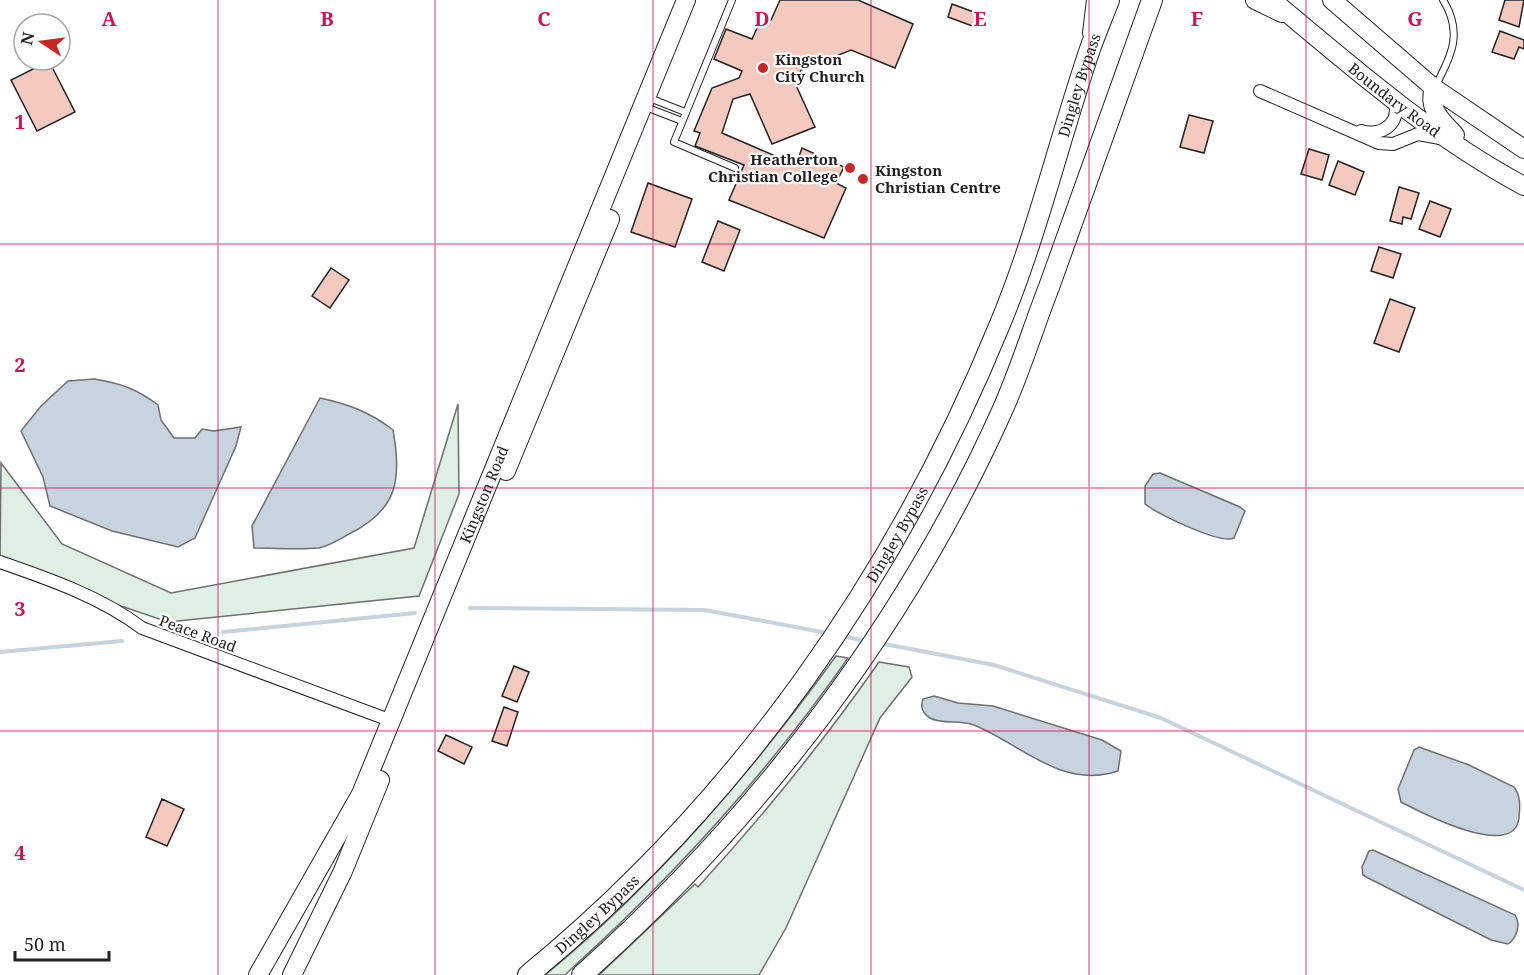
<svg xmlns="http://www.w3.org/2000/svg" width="1524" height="975" font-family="'Noto Serif',serif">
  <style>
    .green { fill: #e0efe3; stroke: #6f6f6f; stroke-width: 1.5 }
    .water { fill: #c7d3dd; stroke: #6f6f6f; stroke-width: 1.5 }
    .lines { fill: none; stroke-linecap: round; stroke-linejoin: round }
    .stream { stroke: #c7d3dd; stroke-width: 4 }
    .building { fill: #f3c9c0; stroke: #222; stroke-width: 1.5 }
    .service-casing { stroke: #222; stroke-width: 8 }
    .minor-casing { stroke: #222; stroke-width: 14 }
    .primary-casing { stroke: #222; stroke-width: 20 }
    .trunk-casing { stroke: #222; stroke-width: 22 }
    .service { stroke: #fff; stroke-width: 6 }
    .minor { stroke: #fff; stroke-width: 12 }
    .primary { stroke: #fff; stroke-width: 18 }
    .trunk { stroke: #fff; stroke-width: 20 }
    .grid { fill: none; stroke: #c2185b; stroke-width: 1.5; stroke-opacity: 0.55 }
    .poi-dot { fill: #c62828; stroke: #fff; stroke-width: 2 }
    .labels { text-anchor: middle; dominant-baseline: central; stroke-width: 4.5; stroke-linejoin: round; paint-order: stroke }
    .poi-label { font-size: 15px; font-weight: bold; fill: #222; stroke: #fff; text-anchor: start }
    .street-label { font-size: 15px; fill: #222; stroke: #fff }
    .grid-label { font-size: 20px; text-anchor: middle; font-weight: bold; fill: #c2185b; stroke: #fff; stroke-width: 4.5; stroke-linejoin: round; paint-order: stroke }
  </style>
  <rect width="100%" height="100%" fill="#fff"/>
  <path class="green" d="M458 404 459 494 419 596 168 622 0 565 1 463 62 544 171 593 414 548Z
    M836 656 848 658C767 774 674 876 569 971L565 975H545C657 883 751 773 836 656Z
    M879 662 909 667 912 677 880 718 786 928 759 975H599L695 884 698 887C764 815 824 741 879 662Z"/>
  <path class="water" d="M94 379C120 383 137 389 158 405L161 420 174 438H195L202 429 214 431 241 427 236 446 195 538 178 547 112 531 50 506 43 477 21 431 41 406 68 381Z
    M320 398C348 404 370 412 393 430 402 479 398 510 349 534 340 539 329 546 319 548 298 550 275 548 254 548L252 526Z
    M1160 473 1240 507 1245 511 1234 538C1221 545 1158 514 1145 504V486L1153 474Z
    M934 696 958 703 993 706 1102 740 1121 751 1118 771C1062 790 1021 744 974 725 959 719 943 725 930 718 922 713 920 707 923 699Z
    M1419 747 1469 765 1514 787C1521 796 1520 807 1519 818 1514 861 1422 813 1401 802L1398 789 1414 750Z
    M1373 850 1515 915C1521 924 1517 938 1508 944L1491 940 1368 878 1363 875 1362 867 1369 851Z"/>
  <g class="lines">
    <path class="stream" d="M470 608 705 610 827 633
      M223 632 415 613
      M841 636 866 641
      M879 643 994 665 1161 718 1524 890
      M0 652 122 641"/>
  </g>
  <path class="building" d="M780 0H858L913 24 895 68 851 50 801 70 795 83 815 127 772 144 750 94 733 99 722 133 796 165 802 148 844 167 836 183 846 188 824 238 729 200 744 165 695 146 700 133 694 131 712 88 739 78 742 71 714 59 726 29 752 39 758 26 771 20Z
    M1505 0H1524L1519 27 1499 20Z
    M952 4 979 14 975 27 948 17Z
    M1500 31 1524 40V49L1519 47 1514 59 1492 52Z
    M49 61 75 112 37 131 11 80Z
    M1189 115 1213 121 1204 153 1180 147Z
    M1309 149 1329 155 1322 180 1301 174Z
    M1338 161 1364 172 1355 195 1329 185Z
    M648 183 692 199 675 247 631 232Z
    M1399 187 1419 193 1411 219 1403 217 1402 224 1390 221Z
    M1430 201 1451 209 1440 237 1419 229Z
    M718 221 740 230 724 271 702 262Z
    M1379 247 1401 254 1393 278 1371 271Z
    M331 268 349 280 330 308 312 296Z
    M1390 299 1415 308 1399 352 1374 343Z
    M514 666 529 672 517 702 502 696Z
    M504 707 518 712 507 746 492 741Z
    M446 735 472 747 464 764 438 751Z
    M162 799 184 809 167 846 146 837Z"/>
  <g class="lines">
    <g class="service-casing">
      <path id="service" d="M732 0 674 142 735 168
        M1436 85C1452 55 1463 32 1443 0
        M647 97 685 112
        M643 106 682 121"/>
    </g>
    <g class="minor-casing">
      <path id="minor" d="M1260 91 1379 143 1393 144 1418 134 1440 138
        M1361 131C1382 137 1402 123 1394 100
        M0 562C49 579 101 597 142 628L392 721"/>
    </g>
    <g class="primary-casing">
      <g id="primary">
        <path d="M1255 0 1282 13"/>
        <path id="s1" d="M1272 0C1352 67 1432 137 1524 186"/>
        <path d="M1332 0 1434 88 1524 149"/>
        <path d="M1092 33 1096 0"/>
        <path d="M1434 88C1427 109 1442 121 1455 135"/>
        <path d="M506 471 610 219"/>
        <path id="s2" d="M258 975 361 794 686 0"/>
        <path d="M292 975 343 871 380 780"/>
      </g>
    </g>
    <g class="trunk-casing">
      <g id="trunk">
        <path id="s3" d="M528 975C739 802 897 576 1000 324 1037 235 1059 140 1090 49 1096 32 1103 16 1109 0"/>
        <path d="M582 975C758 818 905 627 1002 411 1020 371 1033 328 1049 287 1084 192 1117 96 1152 0"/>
      </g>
    </g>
    <use href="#service" class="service"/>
    <use href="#minor" class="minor"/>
    <use href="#primary" class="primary"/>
    <use href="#trunk" class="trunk"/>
  </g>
  <path class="grid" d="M218 0V975M435 0V975M653 0V975M871 0V975M1089 0V975M1306 0V975M0 244H1524M0 488H1524M0 731H1524"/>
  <g class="poi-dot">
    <circle cx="763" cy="68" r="6"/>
    <circle cx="850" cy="168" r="6"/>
    <circle cx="863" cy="179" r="6"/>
  </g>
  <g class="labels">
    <g class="poi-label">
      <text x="775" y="59">Kingston<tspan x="775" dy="17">City Church</tspan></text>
      <text x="838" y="159" text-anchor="end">Heatherton<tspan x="838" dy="17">Christian College</tspan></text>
      <text x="875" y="170">Kingston<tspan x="875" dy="17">Christian Centre</tspan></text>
    </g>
    <g class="street-label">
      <text stroke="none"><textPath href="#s3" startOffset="1064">Dingley Bypass</textPath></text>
      <text stroke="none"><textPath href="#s1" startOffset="158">Boundary Road</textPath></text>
      <text stroke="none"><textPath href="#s2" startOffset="532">Kingston Road</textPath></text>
      <text stroke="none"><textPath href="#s3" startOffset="578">Dingley Bypass</textPath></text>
      <text transform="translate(198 633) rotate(20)">Peace Road</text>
      <text stroke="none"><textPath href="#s3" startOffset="92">Dingley Bypass</textPath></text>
    </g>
  </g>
  <g class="grid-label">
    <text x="109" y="26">A</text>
    <text x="327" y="26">B</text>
    <text x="544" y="26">C</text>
    <text x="762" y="26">D</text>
    <text x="980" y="26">E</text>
    <text x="1197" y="26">F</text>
    <text x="1415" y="26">G</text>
    <text x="20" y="129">1</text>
    <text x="20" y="372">2</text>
    <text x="20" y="616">3</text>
    <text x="20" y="860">4</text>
  </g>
  <g transform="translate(42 42) rotate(283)"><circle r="28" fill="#ffffff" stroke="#a7a7a7" stroke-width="1.5"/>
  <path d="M0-4.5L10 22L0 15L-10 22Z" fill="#c62828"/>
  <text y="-9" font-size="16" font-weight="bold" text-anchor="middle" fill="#222222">N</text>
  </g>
  <path d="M15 951v9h94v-9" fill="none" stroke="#222222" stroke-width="3"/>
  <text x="24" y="951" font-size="18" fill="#222222" stroke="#ffffff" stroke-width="4.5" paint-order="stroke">50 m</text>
</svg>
